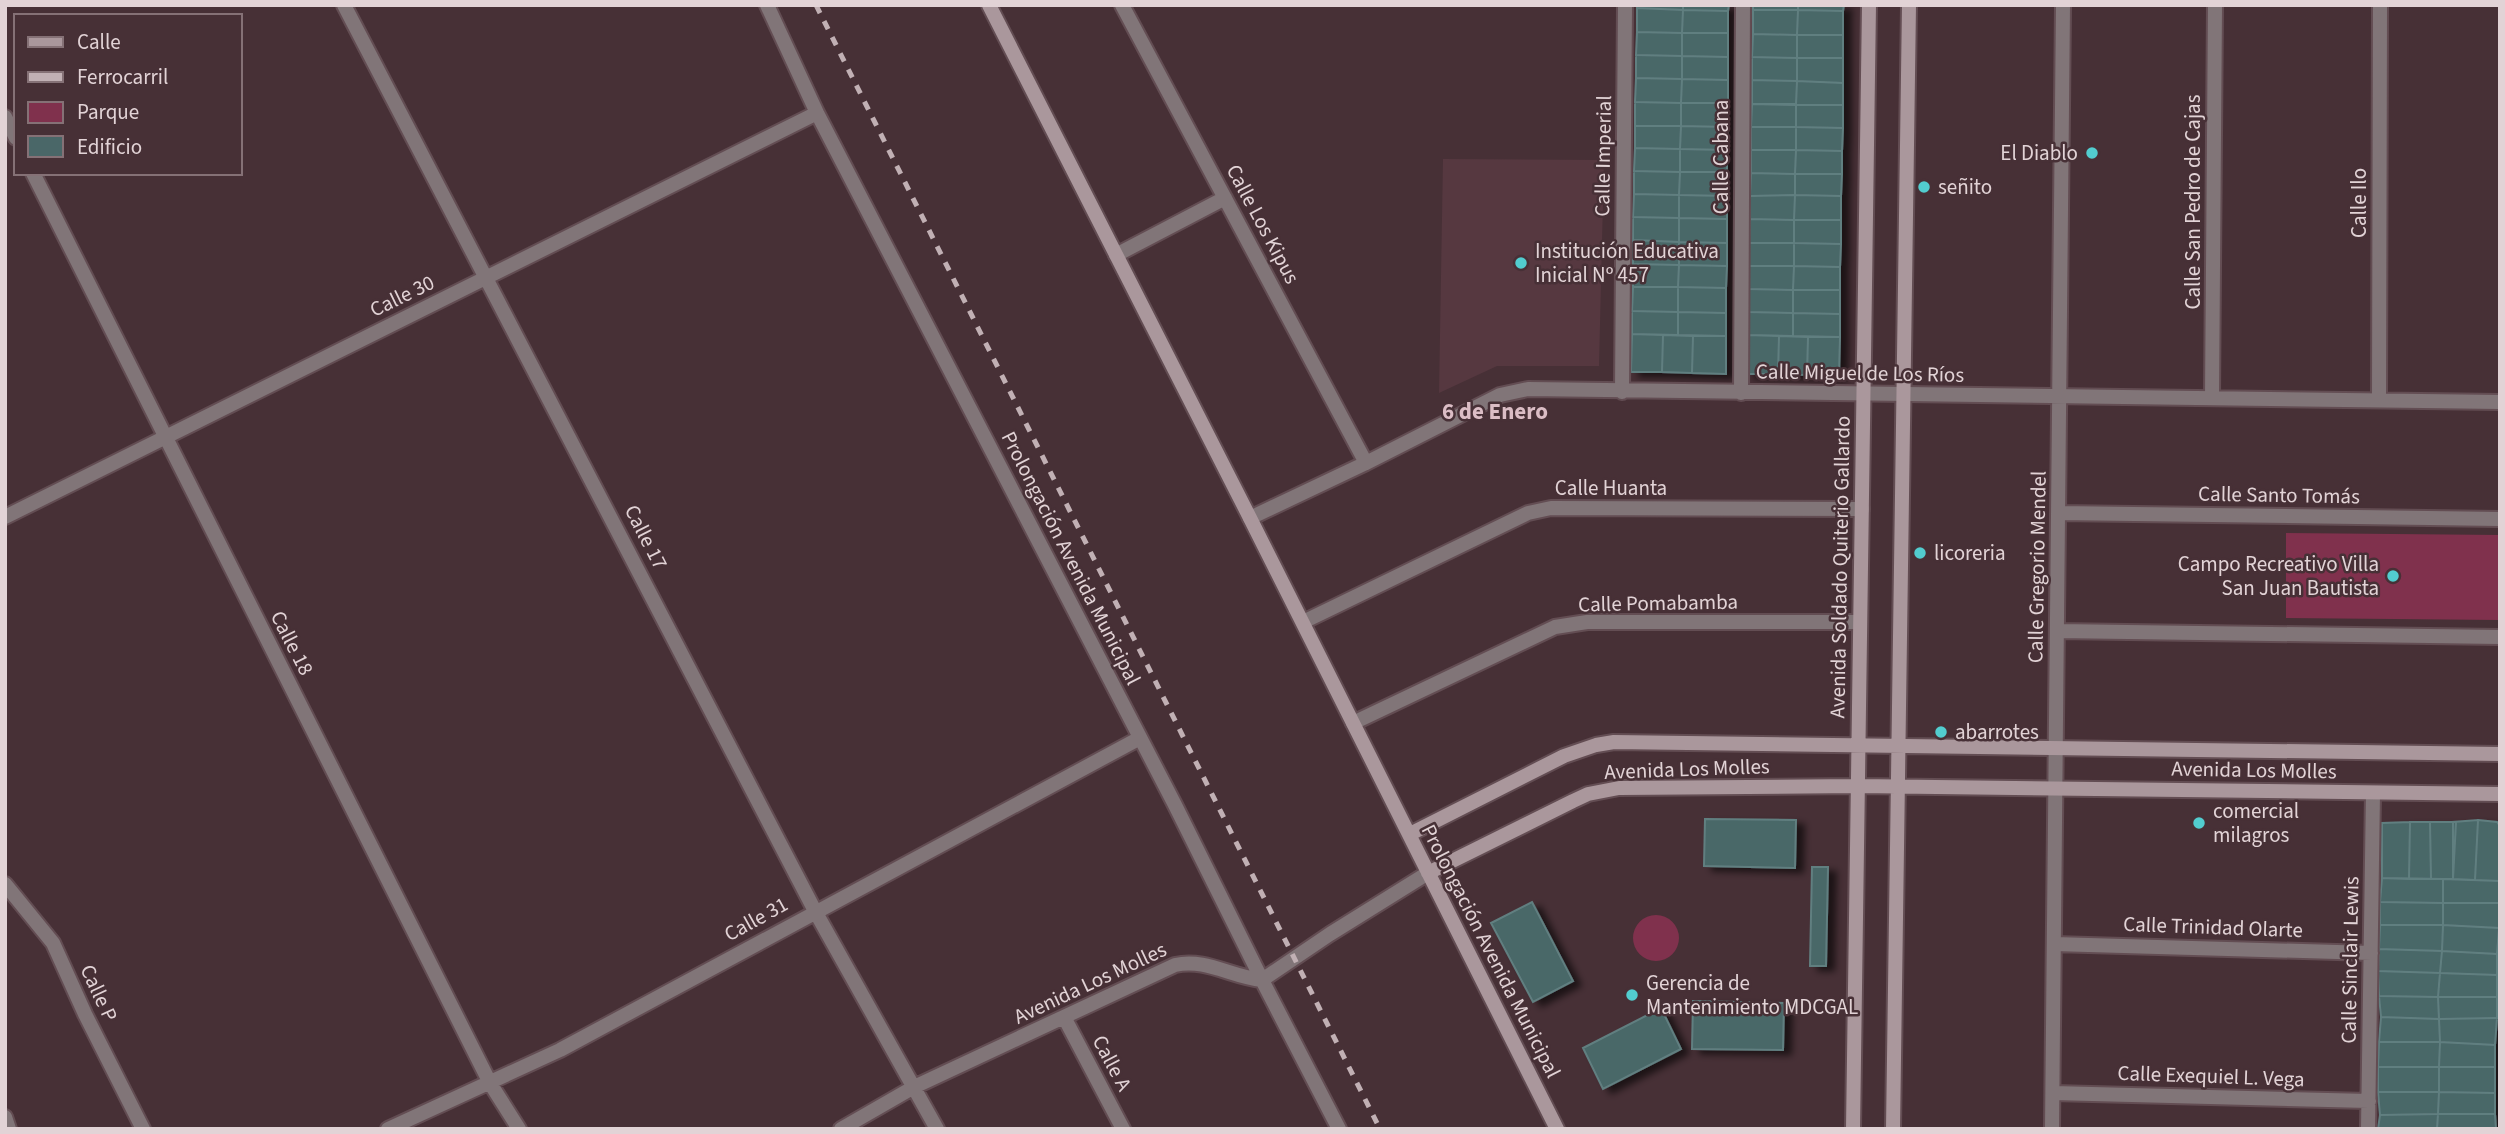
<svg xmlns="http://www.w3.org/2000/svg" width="2505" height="1134" font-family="'Source Sans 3',sans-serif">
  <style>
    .built { fill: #563840 }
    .green { fill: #80314d }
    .building { fill: #4a6768; stroke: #617f80; stroke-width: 2; filter: url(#shadow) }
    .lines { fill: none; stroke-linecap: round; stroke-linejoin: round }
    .street-casing { stroke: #634d53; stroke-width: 18 }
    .secondary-casing { stroke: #634d53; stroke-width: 18 }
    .street { stroke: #817578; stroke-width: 14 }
    .secondary { stroke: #aa979c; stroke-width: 14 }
    .rail { stroke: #c1b0b4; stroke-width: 5; stroke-dasharray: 9 9; stroke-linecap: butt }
    .poi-dot { fill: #52cdcf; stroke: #473036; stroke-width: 2.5 }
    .labels { text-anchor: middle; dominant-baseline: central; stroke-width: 5; stroke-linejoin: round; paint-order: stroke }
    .poi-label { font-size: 21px; fill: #e2d3d6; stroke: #473036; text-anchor: start }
    .street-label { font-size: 21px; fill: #e2d3d6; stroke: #473036 }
    .neighbourhood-label { font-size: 23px; font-weight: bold; fill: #dbbdc5; stroke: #473036 }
  </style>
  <defs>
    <filter id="shadow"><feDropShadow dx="8" dy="4.5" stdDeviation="3.5" flood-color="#0009"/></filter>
  </defs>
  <rect width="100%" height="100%" fill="#473036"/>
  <path class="built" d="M1443 159 1604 160 1599 366H1497L1439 393Z"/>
  <path class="green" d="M2286 533 2500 535V620L2286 618Z
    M1633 938a23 23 0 1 1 46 0a23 23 0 1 1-46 0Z"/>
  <path class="building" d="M1637 5H1683V10L1637 8Z
    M1683 5H1729L1728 11 1683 10Z
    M1753 5H1798V10H1753Z
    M1798 5H1844L1843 11 1798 10Z
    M1637 8 1683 10 1682 33 1637 32Z
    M1683 10 1728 11V33H1682Z
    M1753 10H1798L1797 35 1753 34Z
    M1798 10 1843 11V35H1797Z
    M1637 32 1682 33V56L1636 55Z
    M1682 33H1728V57L1682 56Z
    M1753 34 1797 35V58L1752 57Z
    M1797 35H1843V58H1797Z
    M1636 55 1682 56V79L1636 78Z
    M1682 56 1728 57V80L1682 79Z
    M1752 57 1797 58V81L1752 80Z
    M1797 58H1843V83L1797 81Z
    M1636 78 1682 79 1681 103 1635 102Z
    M1682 79 1728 80V103H1681Z
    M1752 80 1797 81 1796 104H1752Z
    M1797 81 1843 83V105H1796Z
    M1635 102 1681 103V126H1635Z
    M1681 103H1728V127L1681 126Z
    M1752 104 1796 105V127H1751Z
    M1796 105H1843V128L1796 127Z
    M1635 126H1681L1680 149 1635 148Z
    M1681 126 1728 127 1727 150 1680 149Z
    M1751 127H1796V150H1751Z
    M1796 127 1843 128 1842 151 1796 150Z
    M1635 148 1680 149V172L1634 171Z
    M1680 149 1727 150V172H1680Z
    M1751 150H1796L1795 174 1751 173Z
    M1796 150 1842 151V174H1795Z
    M1634 171 1680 172 1679 195 1634 194Z
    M1680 172H1727V196L1679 195Z
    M1751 173 1795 174V195L1750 196Z
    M1795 174H1842L1841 196 1795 195Z
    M1634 194 1679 195V218L1633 217Z
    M1679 195 1727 196V219L1679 218Z
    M1795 195 1841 196V220H1794Z
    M1795 195 1794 220 1750 219V196Z
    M1633 217 1679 218V242L1633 240Z
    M1679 218 1727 219V243L1679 242Z
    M1750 219 1794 220V243H1749Z
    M1794 220H1841V244L1794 243Z
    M1633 240 1679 242V265L1633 264Z
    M1679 242 1727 243V266L1679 265Z
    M1749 243H1794V266H1749Z
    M1794 243 1841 244 1840 267 1794 266Z
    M1633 264 1679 265 1678 287H1633Z
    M1679 265 1727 266 1726 288 1678 287Z
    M1749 266H1794L1793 290 1748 289Z
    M1794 266 1840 267V290H1793Z
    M1633 287H1678V312L1632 311Z
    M1678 287 1726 288V313L1678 312Z
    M1748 289 1793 290V313L1748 312Z
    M1793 290H1840V314L1793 313Z
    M1632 311 1678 312V335L1632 334Z
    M1678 312 1726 313V336L1678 335Z
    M1748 312 1793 313V336L1748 335Z
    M1793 313 1840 314V337L1793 336Z
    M1632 334 1663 335 1662 372H1631Z
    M1663 335 1693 336 1692 373 1662 372Z
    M1748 335 1779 336 1778 374H1747Z
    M1693 336H1726V374L1692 373Z
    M1779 336 1808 337 1807 375 1778 374Z
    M1808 337H1840L1839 376 1807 375Z
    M1705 819 1796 820 1795 868 1704 866Z
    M2478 820 2497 822 2500 826V881L2475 880Z
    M2478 820 2475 880 2453 879V822Z
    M2410 822H2430L2431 879H2409Z
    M2410 822 2409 879 2382 878V823Z
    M2430 822H2456L2453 879H2431Z
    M1812 867H1828L1826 966H1810Z
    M2382 878 2443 879V903L2380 902Z
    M2443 879 2500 881 2499 903H2443Z
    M1532 902 1573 981 1533 1002 1491 923Z
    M2380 902 2443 903V925H2380Z
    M2443 903H2499V928L2443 925Z
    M2380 925H2443L2442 951 2379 949Z
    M2443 925 2499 928 2497 954 2442 951Z
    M2379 949 2442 951 2440 973 2378 971Z
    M2442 951 2497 954V975L2440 973Z
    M2378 971 2440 973 2438 997 2379 996Z
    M2440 973 2497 975V997H2438Z
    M2379 996 2438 997 2439 1019 2381 1017Z
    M2438 997H2497V1018L2439 1019Z
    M1693 1001 1784 1003 1783 1050 1692 1049Z
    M1661 1008 1681 1049 1603 1089 1583 1048Z
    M2381 1017 2439 1019 2440 1042H2379Z
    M2497 1018 2495 1045 2440 1042 2439 1019Z
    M2379 1042H2440L2439 1067H2378Z
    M2440 1042 2495 1045V1067H2439Z
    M2378 1067H2439V1092H2378Z
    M2439 1067H2495V1093L2439 1092Z
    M2378 1092H2439L2438 1114 2380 1115Z
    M2439 1092 2495 1093V1114H2438Z
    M2438 1114H2495L2496 1129H2437Z
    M2438 1114 2437 1129H2378L2380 1115Z"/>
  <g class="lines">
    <g class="street-casing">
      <path id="street" d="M344 5 815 911 937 1129
        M767 5 817 113 1175 805 1262 980 1339 1129
        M1122 5 1366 463
        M5 117 16 138
        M33 173 490 1083 519 1129
        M1116 255 1225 198
        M1622 392 1625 5
        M1741 393 1743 5
        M2212 398 2215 5
        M2379 400 2380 5
        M2058 513 2500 519
        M5 517 817 113
        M1250 518 1366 463 1500 395 1528 389 2500 402
        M1303 622 1528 513 1551 508 1862 509
        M2057 631 2500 637
        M1353 723 1555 627 1587 622H1860
        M5 884 53 943 85 1014 143 1129
        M2054 944 2371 953
        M1064 1017 1123 1129
        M2053 1093 2369 1101
        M5 1117 9 1129
        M388 1129 560 1050 1140 738
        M841 1129 914 1087 1175 965C1206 958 1231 977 1262 980L1330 934 1428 873
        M2052 1129 2063 5
        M2368 1129 2373 793"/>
    </g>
    <g class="secondary-casing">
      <path id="secondary" d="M989 5 1250 518 1557 1129
        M1410 834 1564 756 1596 745 1614 742 2500 754
        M1428 873 1573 801 1588 794 1619 788 1858 786 2500 794
        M1853 1129 1869 5
        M1893 1129 1909 5"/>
    </g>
    <use href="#street" class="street"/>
    <use href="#secondary" class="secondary"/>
    <path class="rail" d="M816 5 1380 1129"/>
  </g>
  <g class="poi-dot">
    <circle cx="2092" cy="153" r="7"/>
    <circle cx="1924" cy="187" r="7"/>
    <circle cx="1521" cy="263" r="7"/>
    <circle cx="1920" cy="553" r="7"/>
    <circle cx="2393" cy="576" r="7"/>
    <circle cx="1941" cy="732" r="7"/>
    <circle cx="2199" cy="823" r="7"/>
    <circle cx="1632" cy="995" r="7"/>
  </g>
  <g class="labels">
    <g class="poi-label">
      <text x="2078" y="153" text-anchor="end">El Diablo</text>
      <text x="1938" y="187">señito</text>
      <text x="1535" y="251">Institución Educativa<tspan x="1535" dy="24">Inicial Nº 457</tspan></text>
      <text x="1934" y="553">licoreria</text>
      <text x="2379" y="564" text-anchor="end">Campo Recreativo Villa<tspan x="2379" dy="24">San Juan Bautista</tspan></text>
      <text x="1955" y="732">abarrotes</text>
      <text x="2213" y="811">comercial<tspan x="2213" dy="24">milagros</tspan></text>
      <text x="1646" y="983">Gerencia de<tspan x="1646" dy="24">Mantenimiento MDCGAL</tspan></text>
    </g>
    <g class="street-label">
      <text transform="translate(1603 156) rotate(-89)">Calle Imperial</text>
      <text transform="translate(1721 157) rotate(-90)">Calle Cabana</text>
      <text transform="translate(2193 202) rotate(-90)">Calle San Pedro de Cajas</text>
      <text transform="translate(2359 203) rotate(-90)">Calle Ilo</text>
      <text transform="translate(1263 224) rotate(62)">Calle Los Kipus</text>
      <text transform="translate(402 296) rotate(-26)">Calle 30</text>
      <text transform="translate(1860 373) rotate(1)">Calle Miguel de Los Ríos</text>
      <text x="1611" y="488">Calle Huanta</text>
      <text transform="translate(2279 495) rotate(1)">Calle Santo Tomás</text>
      <text transform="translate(646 537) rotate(63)">Calle 17</text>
      <text transform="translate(1071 558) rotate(63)">Prolongación Avenida Municipal</text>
      <text transform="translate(1840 567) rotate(-89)">Avenida Soldado Quiterio Gallardo</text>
      <text transform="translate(2037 567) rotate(-89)">Calle Gregorio Mendel</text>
      <text transform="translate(1658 603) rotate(-1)">Calle Pomabamba</text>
      <text transform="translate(292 643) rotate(63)">Calle 18</text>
      <text transform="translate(1687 769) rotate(-2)">Avenida Los Molles</text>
      <text transform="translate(2254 770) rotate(1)">Avenida Los Molles</text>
      <text transform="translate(756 919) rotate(-29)">Calle 31</text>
      <text transform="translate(2213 927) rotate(2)">Calle Trinidad Olarte</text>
      <text transform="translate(1491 951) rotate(63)">Prolongación Avenida Municipal</text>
      <text transform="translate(2350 960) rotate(-89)">Calle Sinclair Lewis</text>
      <text transform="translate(1090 983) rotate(-25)">Avenida Los Molles</text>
      <text transform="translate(99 993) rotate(65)">Calle P</text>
      <text transform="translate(1112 1063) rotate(62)">Calle A</text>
      <text transform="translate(2211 1076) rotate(2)">Calle Exequiel L. Vega</text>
    </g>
    <g class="neighbourhood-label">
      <text x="1495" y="411">6 de Enero</text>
    </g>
  </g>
  <rect width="2505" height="1134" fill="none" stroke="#e2d3d6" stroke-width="14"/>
  <rect x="14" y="14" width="228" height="161" fill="#473036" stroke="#857176" stroke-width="2"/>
  <rect x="28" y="37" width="35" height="10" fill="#aa979c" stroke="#857176" stroke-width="2"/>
  <text x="77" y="49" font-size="21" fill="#e2d3d6">Calle</text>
  <rect x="28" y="72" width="35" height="10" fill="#c1b0b4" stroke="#857176" stroke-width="2"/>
  <text x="77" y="84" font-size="21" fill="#e2d3d6">Ferrocarril</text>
  <rect x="28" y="102" width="35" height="21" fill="#80314d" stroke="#857176" stroke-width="2"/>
  <text x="77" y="119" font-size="21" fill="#e2d3d6">Parque</text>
  <rect x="28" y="136" width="35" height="21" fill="#4a6768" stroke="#857176" stroke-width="2"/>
  <text x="77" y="154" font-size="21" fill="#e2d3d6">Edificio</text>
</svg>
